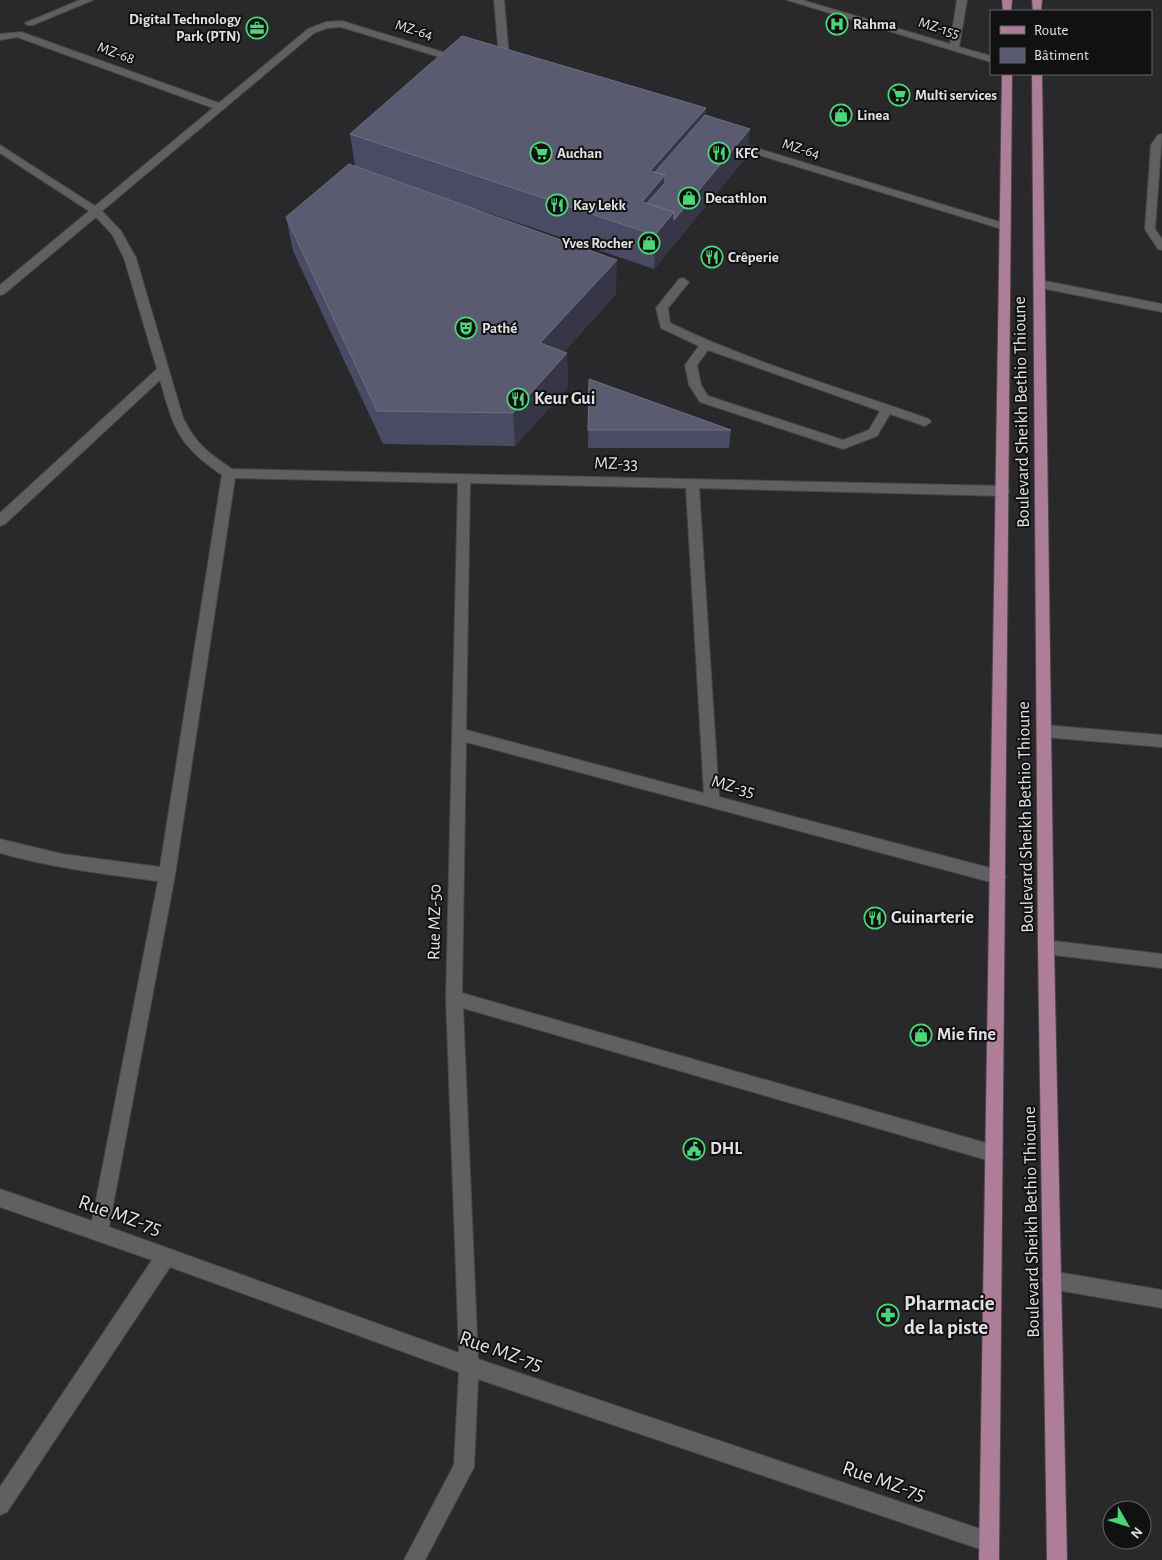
<svg xmlns="http://www.w3.org/2000/svg" width="1162" height="1560" font-family="'Alegreya Sans',sans-serif">
  <style>
    .lines { fill: none; stroke-linecap: round; stroke-linejoin: round }
    .minor-casing { stroke: #484648; stroke-width: 2 }
    .major-casing { stroke: #484648; stroke-width: 2 }
    .minor { fill: #605f61; fill-rule: evenodd }
    .major { fill: #ae7d98; fill-rule: evenodd }
    .wall { fill: #494a63 }
    .shaded-wall { fill: #363646 }
    .building { fill: #5a5a70; stroke: #6f6f82 }
    .labels { text-anchor: middle; dominant-baseline: central; stroke-width: 4; stroke-linejoin: round; paint-order: stroke }
    .far-poi-label { font-size: 15px; font-weight: bold; fill: #e1e0e2; stroke: #111112; text-anchor: start }
    .far-street-label { font-size: 15px; fill: #e1e0e2; stroke: #111112 }
    .poi-label { font-size: 18px; font-weight: bold; fill: #e1e0e2; stroke: #111112; text-anchor: start }
    .street-label { font-size: 18px; fill: #e1e0e2; stroke: #111112 }
    .near-street-label { font-size: 21px; fill: #e1e0e2; stroke: #111112 }
    .near-poi-label { font-size: 21px; font-weight: bold; fill: #e1e0e2; stroke: #111112; text-anchor: start }
  </style>
  <rect width="100%" height="100%" fill="#29282a"/>
  <g class="lines">
    <g class="minor-casing">
      <path id="minor" d="M80 0H93L33 25H27L25 23Z
        M494 0H504L510 68 505 71 500 68Z
        M787 0H802L950 44 957 0H967L959 47 991 56V62Z
        M342 21 462 58 464 60 459 63 456 62 341 27 327 28 314 33 102 211 121 231 136 258 183 418C196 444 208 453 232 469L1003 486 1008 488 1009 491 1008 494 1003 496 699 488 719 797 998 870 1004 872 1006 877 1004 882 998 884 466 742 462 993 1000 1147 1003 1153 1000 1159 994 1162 463 1008 478 1359 989 1532 996 1535 999 1542 996 1549 989 1552 478 1379 474 1467 425 1560H404L454 1465 459 1372 170 1267 7 1512 0 1515V1487L152 1260 0 1207V1189L92 1221 158 881C105 874 52 868 0 853V839L62 854 160 867 222 475C178 445 174 429 160 380L5 524 0 526V513L157 369 124 258 112 234 96 217 4 294 0 295V285L89 211 0 153V145L95 206 213 108 17 37 0 40V34L21 32 219 103 308 29 326 22ZM235 478 458 483 446 998 459 1353 109 1227 175 875ZM470 483 686 488 704 793 466 730Z
        M1162 134 1155 229 1162 239V250L1158 249 1145 229 1151 145 1158 135Z
        M730 140 1010 225 1011 227 1010 229H1002L726 145V141Z
        M683 278 689 282 668 308 670 323C753 363 844 389 929 419L931 422 925 426 890 414 877 436 843 449 700 402 689 385 685 365 699 346 661 328 656 308 679 279ZM708 350 880 411 869 430 843 440 708 396 701 385 697 365Z
        M1040 280 1162 304V312L1036 287 1034 284 1036 281Z
        M1044 725 1162 735V747L1044 737 1039 735 1037 731 1039 727Z
        M1046 940 1162 954V968L1046 954 1040 952 1038 947 1040 942Z
        M1051 1271 1162 1290V1308L1051 1289 1044 1287 1042 1280 1044 1273Z"/>
    </g>
    <g class="major-casing">
      <path id="major" d="M1002 0H1012L1011 11H1003Z
        M1032 0H1042L1041 11H1033Z
        M1002 74H1012L999 1560H979Z
        M1032 74H1042L1054 947 1067 1560H1047L1038 947Z"/>
    </g>
    <use href="#minor" class="minor"/>
    <use href="#major" class="major"/>
  </g>
  <path class="wall" d="M705 115 747 156 654 269 477 209 616 294 564 352 567 353 568 387 515 446 383 444 293 251 286 217 355 166 350 134Z
    M589 379 731 430 729 448H588Z"/>
  <path class="shaded-wall" d="M706 108 703 142 663 210 642 202 650 171Z
    M750 129 747 156 654 269 655 235 674 212Z
    M617 260 616 294 541 377 540 343Z
    M567 353 568 387 515 446 513 413Z"/>
  <path class="building" d="M462 36 706 108 650 171 665 175 642 202 674 212 655 235 350 134Z
    M705 115 750 129 674 220V212L647 203 665 183V175L655 172Z
    M349 164 617 260 540 343 567 353 513 413 377 411 286 217Z
    M589 379 731 430H588Z"/>
  <defs>
    <g id="hospital-ring" transform="scale(1.125)"><circle r="9.5" fill="#111112" stroke="#4ad778" stroke-width="1.5"/><path d="M-5-5h3v3.5h4V-5h3V5h-3V1.5h-4V5h-3Z" fill="#4ad778"/></g>
    <g id="office-ring" transform="scale(1.125)"><circle r="9.5" fill="#111112" stroke="#4ad778" stroke-width="1.5"/><path d="M-6-3h4V-5.5h4V-3h4V5H-6ZM-1-4.5V-3h2v-1.5ZM-6 0V1H6V0Z" fill="#4ad778"/></g>
    <g id="supermarket-ring" transform="scale(1.125)"><circle r="9.5" fill="#111112" stroke="#4ad778" stroke-width="1.5"/><path d="M-6-5.5h2.5l.6 2H6L4.5 2H-2.5L-4.4-4H-6ZM-1.5 3.2a1.3 1.3 0 1 0 .1 0ZM3 3.2a1.3 1.3 0 1 0 .1 0Z" fill="#4ad778"/></g>
    <g id="shop-ring" transform="scale(1.125)"><circle r="9.5" fill="#111112" stroke="#4ad778" stroke-width="1.5"/><path d="M-5-2.5h2.3a2.7 3.5 0 0 1 5.4 0H5L5.5 6h-11ZM-1.5-2.5h3a1.5 2.3 0 0 0-3 0Z" fill="#4ad778"/></g>
    <g id="restaurant-ring" transform="scale(1.125)"><circle r="9.5" fill="#111112" stroke="#4ad778" stroke-width="1.5"/><path d="M-5-6h1v4h1v-4h1v4h1v-4h1v5L-1.5 .5V6h-2V.5L-5-1ZM5-6V6H3V1.5H1.5Q1.5-4 5-6Z" fill="#4ad778"/></g>
    <g id="theatre-ring" transform="scale(1.125)"><circle r="9.5" fill="#111112" stroke="#4ad778" stroke-width="1.5"/><path d="M-5-5.5Q0-4 5-5.5V0Q5 5 0 6Q-5 5-5 0ZM-3.3-2.5H-1v1.5H-3.3ZM1-2.5H3.3v1.5H1ZM-2.8 1Q0 5.5 2.8 1Z" fill="#4ad778"/></g>
    <g id="civic-ring" transform="scale(1.125)"><circle r="9.5" fill="#111112" stroke="#4ad778" stroke-width="1.5"/><path d="M-.6-6.5H3V-4.5H.6V-3L4-1V1h2V6H-6V1h2V-1L-.6-3ZM-1.2 2.5V6h2.4V2.5Z" fill="#4ad778"/></g>
    <g id="pharmacy-ring" transform="scale(1.125)"><circle r="9.5" fill="#111112" stroke="#4ad778" stroke-width="1.5"/><path d="M-2-6h4v4h4v4h-4v4h-4v-4h-4v-4h4Z" fill="#4ad778"/></g>
  </defs>
  <g fill-rule="evenodd">
    <use href="#hospital-ring" x="837" y="24"/>
    <use href="#office-ring" x="257" y="28"/>
    <use href="#supermarket-ring" x="899" y="95"/>
    <use href="#shop-ring" x="841" y="115"/>
    <use href="#supermarket-ring" x="541" y="153"/>
    <use href="#restaurant-ring" x="719" y="153"/>
    <use href="#shop-ring" x="689" y="198"/>
    <use href="#restaurant-ring" x="557" y="205"/>
    <use href="#shop-ring" x="649" y="243"/>
    <use href="#restaurant-ring" x="712" y="257"/>
    <use href="#theatre-ring" x="466" y="328"/>
    <use href="#restaurant-ring" x="518" y="399"/>
    <use href="#restaurant-ring" x="875" y="918"/>
    <use href="#shop-ring" x="921" y="1035"/>
    <use href="#civic-ring" x="694" y="1149"/>
    <use href="#pharmacy-ring" x="888" y="1315"/>
  </g>
  <g class="labels">
    <g class="far-poi-label">
      <text x="241" y="19" text-anchor="end">Digital Technology<tspan x="241" dy="17">Park (PTN)</tspan></text>
      <text x="853" y="24">Rahma</text>
      <text x="915" y="95">Multi services</text>
      <text x="857" y="115">Linea</text>
      <text x="557" y="153">Auchan</text>
      <text x="735" y="153">KFC</text>
      <text x="705" y="198">Decathlon</text>
      <text x="573" y="205">Kay Lekk</text>
      <text x="633" y="243" text-anchor="end">Yves Rocher</text>
      <text x="728" y="257">Crêperie</text>
      <text x="482" y="328">Pathé</text>
    </g>
    <g class="far-street-label">
      <text transform="translate(939 28) rotate(17)">MZ-155</text>
      <text transform="translate(414 30) rotate(17)">MZ-64</text>
      <text transform="translate(116 53) rotate(20)">MZ-68</text>
      <text transform="translate(801 149) rotate(17)">MZ-64</text>
    </g>
    <g class="poi-label">
      <text x="534" y="399">Keur Gui</text>
      <text x="891" y="918">Guinarterie</text>
      <text x="937" y="1035">Mie fine</text>
      <text x="710" y="1149">DHL</text>
    </g>
    <g class="street-label">
      <text transform="translate(1022 412) rotate(-91)">Boulevard Sheikh Bethio Thioune</text>
      <text transform="translate(616 464) rotate(1)">MZ-33</text>
      <text transform="translate(733 787) rotate(15)">MZ-35</text>
      <text transform="translate(1026 817) rotate(-91)">Boulevard Sheikh Bethio Thioune</text>
      <text transform="translate(435 922) rotate(-89)">Rue MZ-50</text>
      <text transform="translate(1032 1222) rotate(-91)">Boulevard Sheikh Bethio Thioune</text>
    </g>
    <g class="near-street-label">
      <text transform="translate(120 1215) rotate(19)">Rue MZ-75</text>
      <text transform="translate(501 1351) rotate(19)">Rue MZ-75</text>
      <text transform="translate(884 1481) rotate(19)">Rue MZ-75</text>
    </g>
    <g class="near-poi-label">
      <text x="904" y="1303">Pharmacie<tspan x="904" dy="24">de la piste</tspan></text>
    </g>
  </g>
  <rect x="990" y="10" width="162" height="65" fill="#111112" stroke="#646465"/>
  <rect x="1000" y="26" width="25" height="8" fill="#ae7d98" stroke="#646465"/>
  <text x="1034" y="35" font-size="15" fill="#e1e0e2">Route</text>
  <rect x="1000" y="48" width="25" height="15" fill="#5a5a70" stroke="#646465"/>
  <text x="1034" y="60" font-size="15" fill="#e1e0e2">Bâtiment</text>
  <g transform="translate(1127 1525) rotate(129)"><circle r="24" fill="#111112" stroke="#646465"/>
  <path d="M0-4L9 19L0 12L-9 19Z" fill="#4ad778"/>
  <text y="-8" font-size="14" font-weight="bold" text-anchor="middle" fill="#e1e0e2">N</text>
  </g>
</svg>
